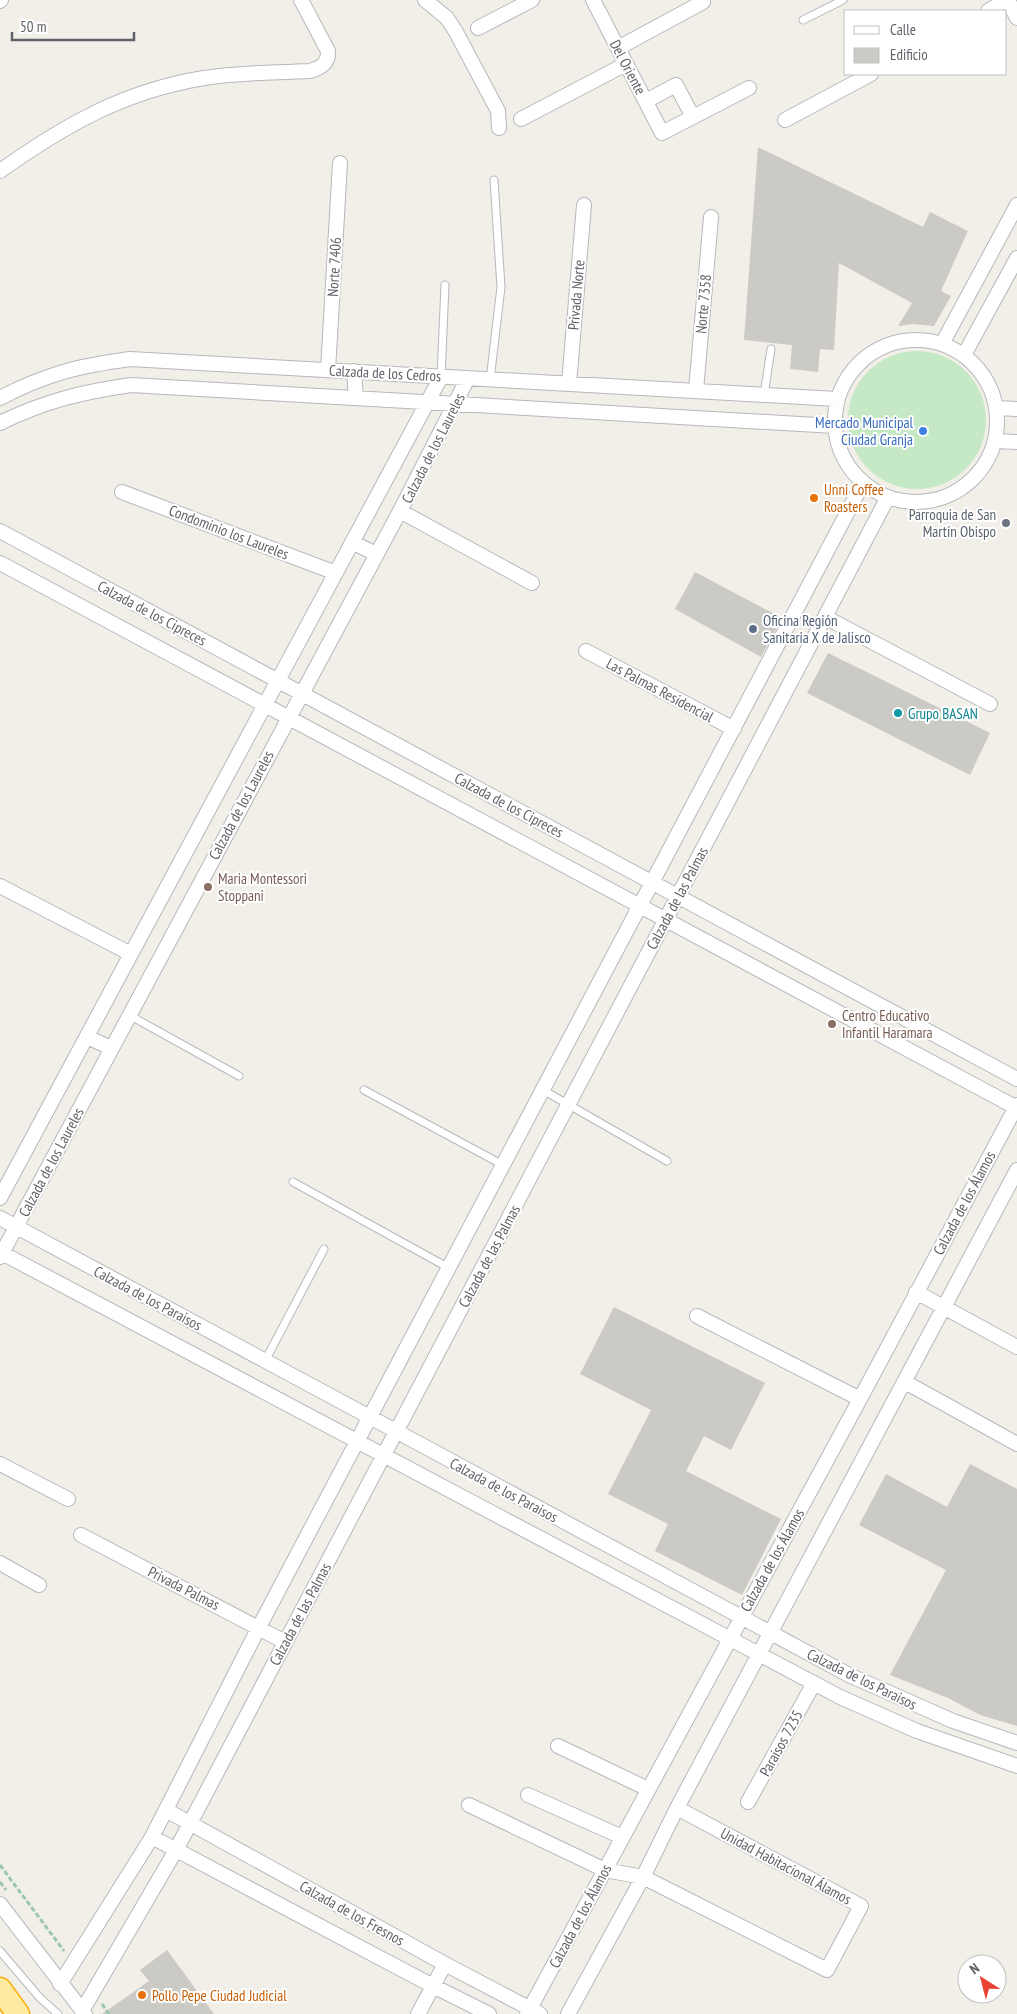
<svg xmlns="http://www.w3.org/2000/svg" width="1017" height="2014" font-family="'PT Sans Narrow',sans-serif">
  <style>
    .green { fill: #c5e8c5 }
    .building { fill: #cccac5 }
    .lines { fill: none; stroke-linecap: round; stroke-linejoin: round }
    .service-casing { stroke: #b5b8bc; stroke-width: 9 }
    .minor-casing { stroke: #b5b8bc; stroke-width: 16 }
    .trunk-casing { stroke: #f9ab00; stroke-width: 25 }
    .path { stroke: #9cc7a9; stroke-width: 3; stroke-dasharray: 5 2.5; stroke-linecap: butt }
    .service { stroke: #fff; stroke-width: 7 }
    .minor { stroke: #fff; stroke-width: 14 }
    .trunk { stroke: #feeaa1; stroke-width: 22 }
    .shop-dot { fill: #3f7fe0; stroke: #fff; stroke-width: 2 }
    .food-dot { fill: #e8710a; stroke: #fff; stroke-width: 2 }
    .worship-dot { fill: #6b7280; stroke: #fff; stroke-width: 2 }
    .service-dot { fill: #5c6f8a; stroke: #fff; stroke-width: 2 }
    .culture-dot { fill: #0f9aa8; stroke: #fff; stroke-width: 2 }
    .education-dot { fill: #8d6e63; stroke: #fff; stroke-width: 2 }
    .labels { text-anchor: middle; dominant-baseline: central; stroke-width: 4; stroke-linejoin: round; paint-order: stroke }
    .street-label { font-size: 15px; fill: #5f6368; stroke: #fff }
    .shop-label { font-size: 15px; fill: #366cbe; stroke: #fff; text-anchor: end }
    .food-label { font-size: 15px; fill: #c56008; stroke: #fff; text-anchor: start }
    .worship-label { font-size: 15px; fill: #5b616d; stroke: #fff; text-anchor: end }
    .service-label { font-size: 15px; fill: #4e5e75; stroke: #fff; text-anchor: start }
    .culture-label { font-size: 15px; fill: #0d838f; stroke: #fff; text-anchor: start }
    .education-label { font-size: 15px; fill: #785e54; stroke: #fff; text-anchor: start }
  </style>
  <rect width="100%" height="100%" fill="#f1efe8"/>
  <path class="green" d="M848 420a69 69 0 1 1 138 0a69 69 0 1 1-138 0Z"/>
  <path class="building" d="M758 147 923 227 930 212 968 231 941 291 951 296 934 326 912 324 898 326 912 303 839 263 834 350 820 349 818 372 790 369 792 345 744 340Z
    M695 572 782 618 761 657 675 609Z
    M828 653 990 733 970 775 807 693Z
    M614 1307 765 1383 731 1450 704 1436 686 1471 781 1519 742 1595 655 1551 668 1524 608 1494 651 1410 580 1374Z
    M970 1464 1017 1489V1726L980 1715 948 1698 890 1675 946 1570 859 1525 886 1474 947 1507Z
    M167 1950 214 2014H102L149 1981 140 1970Z"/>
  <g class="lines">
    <g class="service-casing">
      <path id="service" d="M803 20 843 0
        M441 377 445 285
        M490 380 501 287 494 180
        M764 395 771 349
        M129 1015 239 1076
        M364 1090 503 1165
        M543 1090 667 1161
        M293 1182 449 1268
        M265 1361 324 1249
        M0 1951 40 1998 58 2014"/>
    </g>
    <g class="minor-casing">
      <path id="minor" d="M425 0 447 18 456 32 498 111 499 128
        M593 0 662 133 749 88
        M1008 0 1017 18
        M0 1 1 0
        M988 11 1006 0
        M478 28 532 0
        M618 48 703 2
        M646 101 676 85 693 117
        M521 119 626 64
        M785 120 871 74
        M0 171C65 125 124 91 204 78 239 72 275 73 310 71 321 68 329 63 328 51L301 0
        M835 421a81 81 0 1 1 162 0a81 81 0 1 1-162 0Z
        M942 344 1017 205
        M964 355 1017 258
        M328 370 340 163
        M354 371 356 398
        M569 384 584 205
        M696 391 711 217
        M0 398C46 374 78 366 130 359L837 399
        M996 408 1017 409
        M0 423C45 401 82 392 131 385L834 426
        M995 441 1017 442
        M122 492 336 573
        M400 511 532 583
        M0 531 1017 1079
        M352 542 376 554
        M0 563 1017 1108
        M825 617 990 704
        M586 651 734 729
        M0 886 131 954
        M87 1037 111 1048
        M0 1198 441 377
        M0 1218 849 1675 953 1721 1017 1743
        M0 1252 840 1697 917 1731 1017 1766
        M0 1257 400 511 468 378
        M916 1292 1017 1347
        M697 1316 860 1399
        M905 1382 1017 1444
        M0 1464 68 1499
        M81 1535 285 1642
        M0 1563 39 1585
        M558 1746 648 1789
        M528 1795 622 1837
        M748 1802 814 1683
        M469 1805 605 1870 643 1877 827 1970 861 1906 677 1808
        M166 1810 445 1964 540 2014
        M152 1837 433 1986 489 2014
        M0 1904 85 2014
        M60 1984 152 1837 259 1627 863 483
        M82 2011 176 1850 888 497
        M418 2014 445 1964
        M527 2014 860 1399 1017 1105
        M568 2014 643 1877 677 1808 1017 1170"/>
    </g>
    <g class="trunk-casing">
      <path id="trunk" d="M0 1989 18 2014"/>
    </g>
    <path class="path" d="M0 1865 64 1951
      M0 1882 6 1890
      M102 2004 109 2014"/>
    <use href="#service" class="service"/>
    <use href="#minor" class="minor"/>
    <use href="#trunk" class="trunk"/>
  </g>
  <circle class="shop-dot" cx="923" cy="431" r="5"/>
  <g class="food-dot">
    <circle cx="814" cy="498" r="5"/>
    <circle cx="142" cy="1995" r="5"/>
  </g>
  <circle class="worship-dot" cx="1006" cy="523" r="5"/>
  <circle class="service-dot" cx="753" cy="629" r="5"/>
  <circle class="culture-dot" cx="898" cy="713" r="5"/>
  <g class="education-dot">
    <circle cx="208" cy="887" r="5"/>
    <circle cx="832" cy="1024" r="5"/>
  </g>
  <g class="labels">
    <g class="street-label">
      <text transform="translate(628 67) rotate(62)">Del Oriente</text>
      <text transform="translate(334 267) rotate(-87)">Norte 7406</text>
      <text transform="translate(576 295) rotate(-85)">Privada Norte</text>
      <text transform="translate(703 304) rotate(-85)">Norte 7358</text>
      <text transform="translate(385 373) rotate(3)">Calzada de los Cedros</text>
      <text transform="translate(433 448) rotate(-63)">Calzada de los Laureles</text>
      <text transform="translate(229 532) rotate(21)">Condominio los Laureles</text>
      <text transform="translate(152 613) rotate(28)">Calzada de los Cipreces</text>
      <text transform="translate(660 690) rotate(28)">Las Palmas Residencial</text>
      <text transform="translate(241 805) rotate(-62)">Calzada de los Laureles</text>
      <text transform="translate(509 805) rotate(28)">Calzada de los Cipreces</text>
      <text transform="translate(677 898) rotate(-62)">Calzada de las Palmas</text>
      <text transform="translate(51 1162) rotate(-62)">Calzada de los Laureles</text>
      <text transform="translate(964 1203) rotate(-62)">Calzada de los Álamos</text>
      <text transform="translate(489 1256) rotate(-62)">Calzada de las Palmas</text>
      <text transform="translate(148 1298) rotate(28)">Calzada de los Paraisos</text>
      <text transform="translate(504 1490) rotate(28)">Calzada de los Paraisos</text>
      <text transform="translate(772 1560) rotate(-61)">Calzada de los Álamos</text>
      <text transform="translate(184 1588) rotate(27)">Privada Palmas</text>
      <text transform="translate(300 1614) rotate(-62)">Calzada de las Palmas</text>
      <text transform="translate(862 1679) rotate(26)">Calzada de los Paraisos</text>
      <text transform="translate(781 1743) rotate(-61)">Paraísos 7235</text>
      <text transform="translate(786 1866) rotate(28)">Unidad Habitacional Álamos</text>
      <text transform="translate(352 1913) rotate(29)">Calzada de los Fresnos</text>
      <text transform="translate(580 1916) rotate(-62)">Calzada de los Álamos</text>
    </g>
    <g class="shop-label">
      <text x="913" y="422">Mercado Municipal<tspan x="913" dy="17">Ciudad Granja</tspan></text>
    </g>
    <g class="food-label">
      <text x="824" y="489">Unni Coffee<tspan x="824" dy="17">Roasters</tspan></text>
      <text x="152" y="1995">Pollo Pepe Ciudad Judicial</text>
    </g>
    <g class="worship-label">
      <text x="996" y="514">Parroquia de San<tspan x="996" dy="17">Martín Obispo</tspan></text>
    </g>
    <g class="service-label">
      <text x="763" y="620">Oficina Región<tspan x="763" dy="17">Sanitaria X de Jalisco</tspan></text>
    </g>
    <g class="culture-label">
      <text x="908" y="713">Grupo BASAN</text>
    </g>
    <g class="education-label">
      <text x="218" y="878">Maria Montessori<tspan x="218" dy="17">Stoppani</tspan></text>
      <text x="842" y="1015">Centro Educativo<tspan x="842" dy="17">Infantil Haramara</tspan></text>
    </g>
  </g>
  <rect x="844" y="10" width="162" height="65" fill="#ffffff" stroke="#bfc1c3"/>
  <rect x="854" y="26" width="25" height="8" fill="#ffffff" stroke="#bfc1c3"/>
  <text x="890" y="35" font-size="15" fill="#5f6368">Calle</text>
  <rect x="854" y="48" width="25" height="15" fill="#cccac5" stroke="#bfc1c3"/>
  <text x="890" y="60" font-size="15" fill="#5f6368">Edificio</text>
  <g transform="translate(982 1979) rotate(324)"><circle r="24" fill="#ffffff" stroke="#bfc1c3"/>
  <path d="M0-4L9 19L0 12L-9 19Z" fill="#ea4335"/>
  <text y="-8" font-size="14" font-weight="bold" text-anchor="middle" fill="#5f6368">N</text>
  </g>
  <path d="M12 32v8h122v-8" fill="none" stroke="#5f6368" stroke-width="2.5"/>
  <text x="20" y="32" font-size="15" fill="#5f6368" stroke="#ffffff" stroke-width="4" paint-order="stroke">50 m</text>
</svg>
